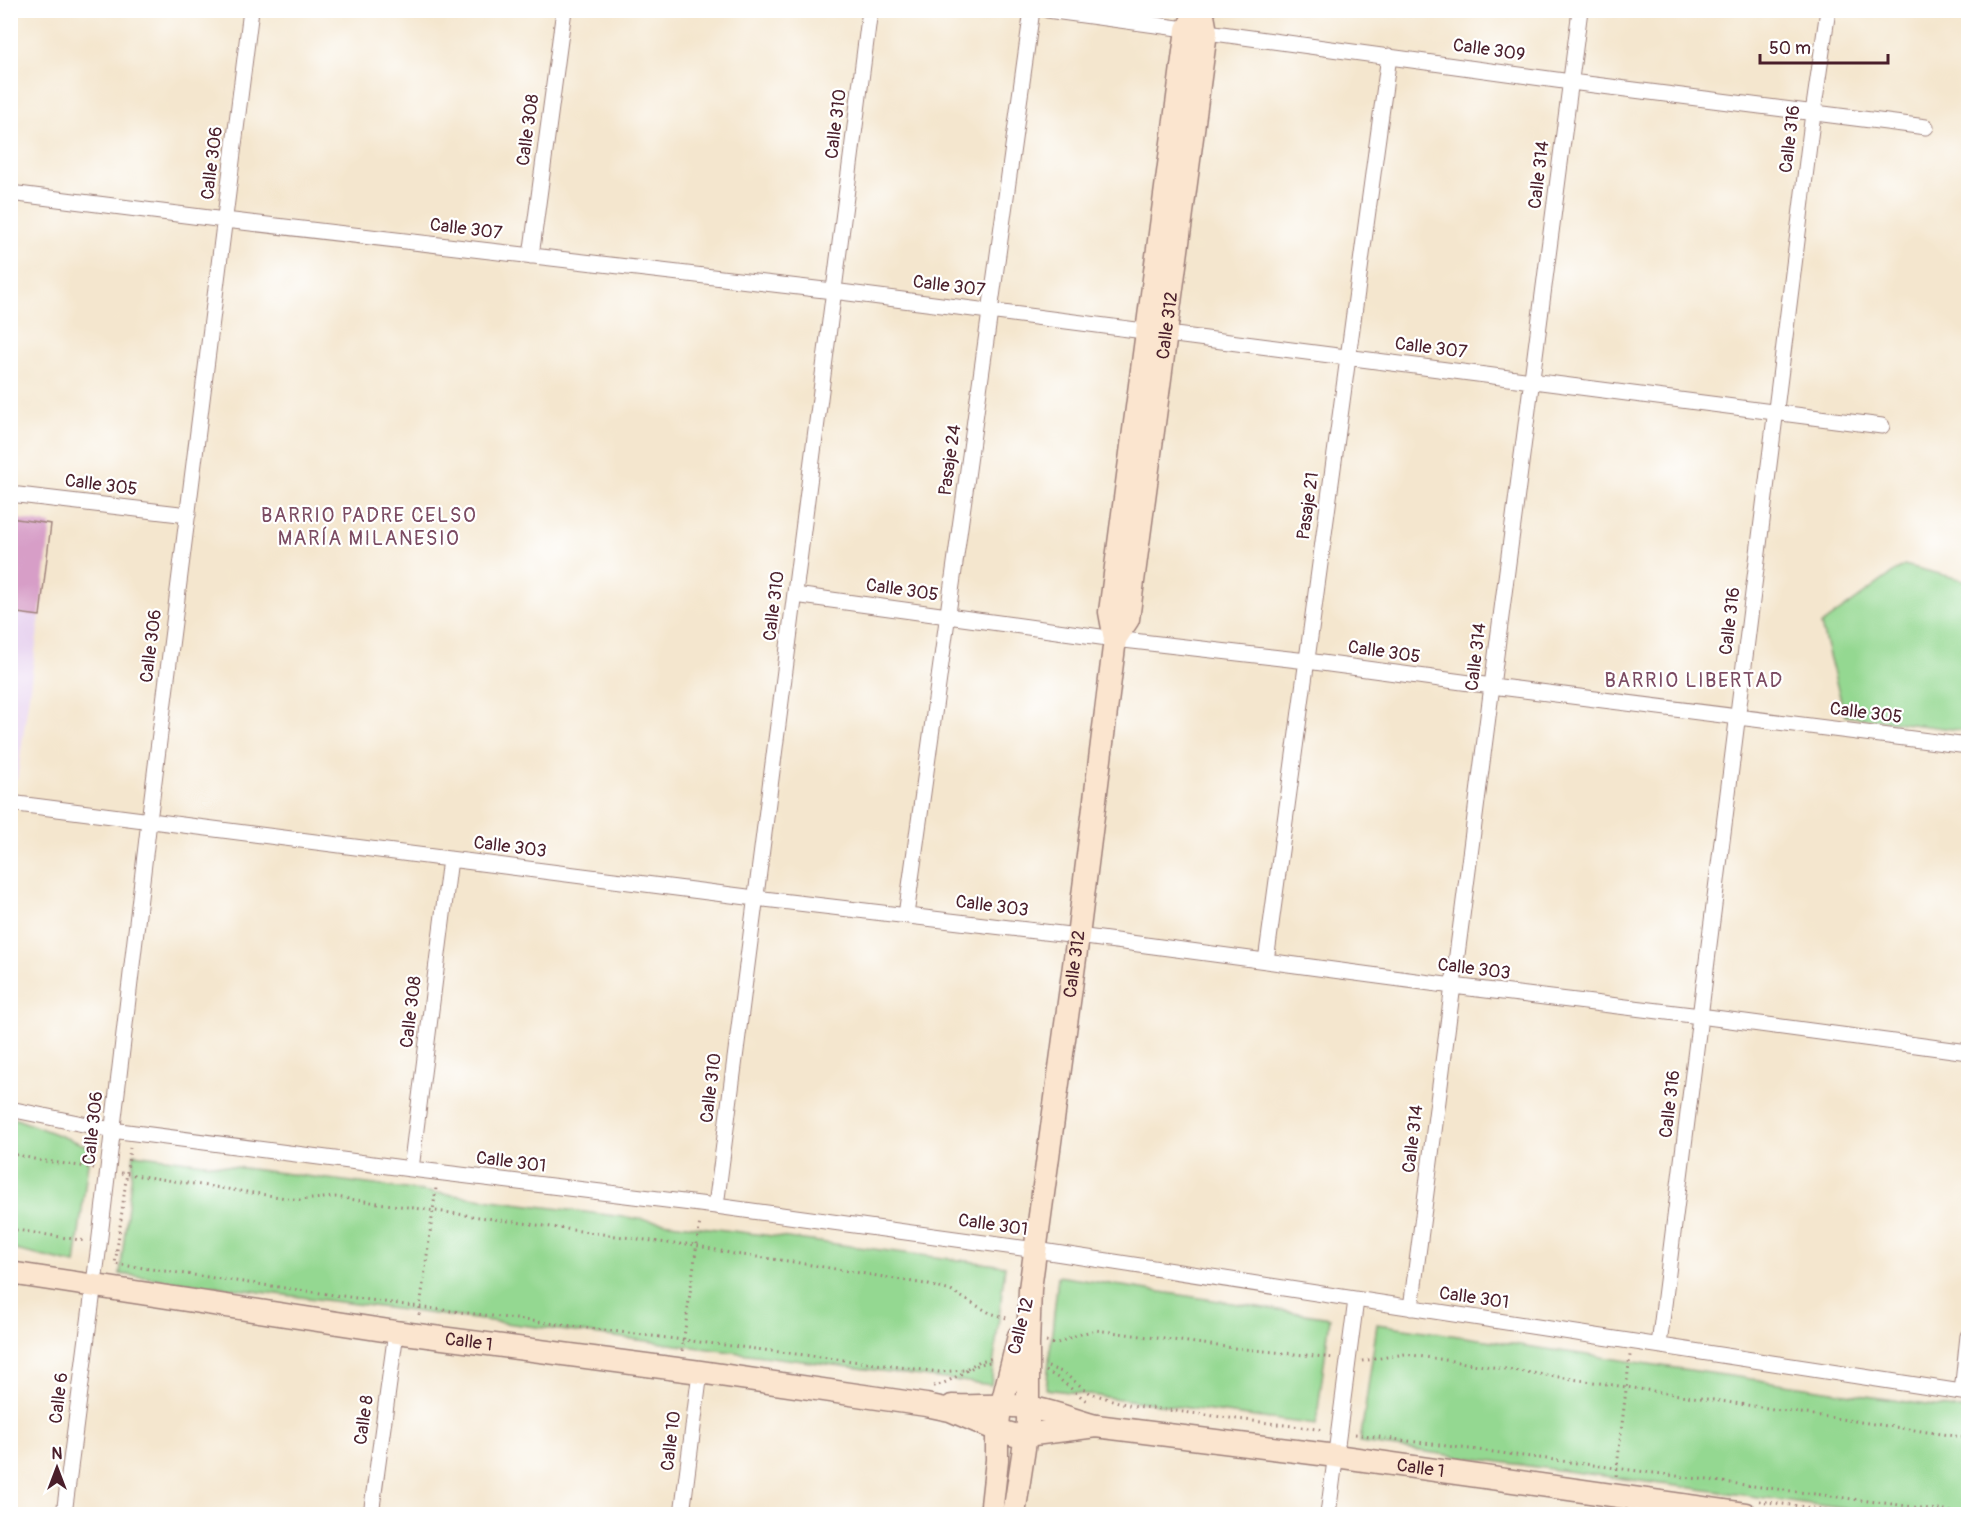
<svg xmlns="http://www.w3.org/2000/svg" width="1979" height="1525" font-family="Pangolin,sans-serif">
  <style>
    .built { fill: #e7d2ef }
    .green { fill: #94d891; stroke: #6f7c5e; stroke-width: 1.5 }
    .building { fill: #d79ec7 }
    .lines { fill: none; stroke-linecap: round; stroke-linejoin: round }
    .street-casing { stroke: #9f827c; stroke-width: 17 }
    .secondary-casing { stroke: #9f827c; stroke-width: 25 }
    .path { stroke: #9f827c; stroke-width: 3; stroke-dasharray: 1.5 4.5; stroke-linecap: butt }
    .street { stroke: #fff; stroke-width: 15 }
    .secondary { stroke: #fbe5cf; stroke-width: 22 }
    .labels { text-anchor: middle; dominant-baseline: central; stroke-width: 4.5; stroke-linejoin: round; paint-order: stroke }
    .street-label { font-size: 18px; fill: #4a1f2b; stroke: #fff }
    .neighbourhood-label { font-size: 20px; letter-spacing: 1.5px; fill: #7b4b62; stroke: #fff }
  </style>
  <rect width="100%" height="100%" fill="#fff"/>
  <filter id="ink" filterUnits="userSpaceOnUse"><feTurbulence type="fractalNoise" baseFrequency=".0167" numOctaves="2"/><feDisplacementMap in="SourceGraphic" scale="12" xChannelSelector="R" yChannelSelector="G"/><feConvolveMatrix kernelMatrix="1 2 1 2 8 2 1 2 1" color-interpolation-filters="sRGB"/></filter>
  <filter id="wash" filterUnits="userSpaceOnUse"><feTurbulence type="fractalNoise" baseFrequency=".008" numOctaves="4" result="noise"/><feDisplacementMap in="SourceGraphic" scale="24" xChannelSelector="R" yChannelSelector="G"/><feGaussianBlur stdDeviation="1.35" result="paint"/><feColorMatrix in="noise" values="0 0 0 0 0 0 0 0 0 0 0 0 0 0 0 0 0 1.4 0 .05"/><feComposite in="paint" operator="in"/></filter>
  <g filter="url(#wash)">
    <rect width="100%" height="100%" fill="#f4e6ce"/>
    <path class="built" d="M11 612 40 616 17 779 11 778Z"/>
    <path class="green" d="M1904 565 1968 581V731L1845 716 1821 625Z
      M11 1117 90 1147 75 1264 11 1249Z
      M134 1154 1005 1266 991 1385 120 1274Z
      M1058 1276 1330 1318 1316 1425 1046 1389Z
      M1377 1324 1968 1411V1514H1884L1360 1443Z"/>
    <g id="blocks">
      <path class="building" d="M10 518 51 524 40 616 10 612Z"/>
    </g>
  </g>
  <g filter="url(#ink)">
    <use href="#blocks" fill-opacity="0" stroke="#9f827c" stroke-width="1.5"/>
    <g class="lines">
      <g class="street-casing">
        <path id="street" d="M1047 10 1571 82 1926 127
          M10 193 225 220 833 291 1882 426
          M531 256 564 10
          M10 494 188 515
          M795 595 1115 639 1307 661 1492 686 1968 746
          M10 803 755 898 1078 936 1453 986 1700 1016 1968 1052
          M906 915 1032 10
          M1266 961 1389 56
          M10 1109 112 1130 411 1169 716 1206 1036 1250 1968 1393
          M411 1169 450 859
          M716 1206 870 10
          M1411 1308 1580 10
          M1659 1345 1813 113 1828 10
          M1962 1392 1968 1336
          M64 1514 99 1245 149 821 251 10
          M371 1514 396 1332
          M682 1514 700 1372
          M1328 1514 1356 1300
          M1635 1514 1637 1499"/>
      </g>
      <g class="secondary-casing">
        <g id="secondary">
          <path id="s1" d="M1115 639 1128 619 1206 32 1202 10"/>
          <path id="s2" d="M10 1273 396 1332 700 1372 926 1405 950 1410 997 1430 1018 1436 1096 1426"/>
          <path id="s3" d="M952 1406C980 1407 1009 1403 1037 1409 1057 1413 1076 1421 1096 1426L1336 1456 1745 1514"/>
          <path d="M991 1514 997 1460V1436L999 1416 1019 1336"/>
          <path id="s4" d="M1014 1514 1028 1422V1345L1030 1289 1078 936 1115 639 1110 612 1187 29 1198 10"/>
        </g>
      </g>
      <path class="path" d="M10 1153 38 1160 94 1168
        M121 1173 300 1200 335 1197 674 1244H690L734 1254 788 1261 925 1284 951 1291 990 1313 1010 1319
        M10 1229 86 1241
        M115 1250H117L115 1264 420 1307 940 1372 964 1370 980 1361 994 1358
        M117 1250 130 1148
        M419 1315 436 1188
        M1046 1342 1055 1344 1077 1335 1095 1330 1234 1348 1335 1358
        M682 1351 700 1221
        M1362 1361 1405 1354 1968 1438
        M1048 1367 1062 1372 1090 1393 1128 1405 1324 1430
        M1046 1371 1058 1378 1089 1403
        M933 1386C954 1383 971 1362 993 1362
        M1355 1434 1968 1514
        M1616 1476 1630 1355
        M1759 1501 1860 1514"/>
      <use href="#street" class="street"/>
      <use href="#secondary" class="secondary"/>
    </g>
  </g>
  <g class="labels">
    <g class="street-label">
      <text transform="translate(1489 50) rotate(8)">Calle 309</text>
      <text transform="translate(836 124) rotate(-83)">Calle 310</text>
      <text transform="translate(528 130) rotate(-82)">Calle 308</text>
      <text transform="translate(1790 139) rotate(-83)">Calle 316</text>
      <text transform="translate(212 163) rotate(-83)">Calle 306</text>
      <text transform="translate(1539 175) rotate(-83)">Calle 314</text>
      <text transform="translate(466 229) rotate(7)">Calle 307</text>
      <text transform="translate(949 286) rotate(7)">Calle 307</text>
      <text stroke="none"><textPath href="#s1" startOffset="320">Calle 312</textPath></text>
      <text transform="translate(1431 348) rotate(7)">Calle 307</text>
      <text transform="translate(950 460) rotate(-82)">Pasaje 24</text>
      <text transform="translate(101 485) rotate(7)">Calle 305</text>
      <text transform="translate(1308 506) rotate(-82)">Pasaje 21</text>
      <text transform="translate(902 590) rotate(8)">Calle 305</text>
      <text transform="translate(774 606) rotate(-83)">Calle 310</text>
      <text transform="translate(1730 621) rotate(-83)">Calle 316</text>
      <text transform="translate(151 646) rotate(-83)">Calle 306</text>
      <text transform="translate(1384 652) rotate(8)">Calle 305</text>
      <text transform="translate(1476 657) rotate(-83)">Calle 314</text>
      <text transform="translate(1866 713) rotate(7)">Calle 305</text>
      <text transform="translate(510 847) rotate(7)">Calle 303</text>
      <text transform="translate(992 906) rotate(7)">Calle 303</text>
      <text stroke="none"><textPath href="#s4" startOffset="554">Calle 312</textPath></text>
      <text transform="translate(1474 969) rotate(7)">Calle 303</text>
      <text transform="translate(411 1012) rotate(-83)">Calle 308</text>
      <text transform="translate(711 1088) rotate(-83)">Calle 310</text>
      <text transform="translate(1670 1104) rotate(-83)">Calle 316</text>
      <text transform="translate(93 1128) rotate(-84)">Calle 306</text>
      <text transform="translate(1413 1139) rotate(-83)">Calle 314</text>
      <text transform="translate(511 1162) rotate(7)">Calle 301</text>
      <text transform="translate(993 1225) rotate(8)">Calle 301</text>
      <text transform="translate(1474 1298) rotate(8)">Calle 301</text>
      <text transform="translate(1021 1326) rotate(-76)">Calle 12</text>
      <text stroke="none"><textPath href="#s2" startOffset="464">Calle 1</textPath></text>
      <text transform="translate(59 1398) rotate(-83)">Calle 6</text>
      <text transform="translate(364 1420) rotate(-82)">Calle 8</text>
      <text transform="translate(671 1441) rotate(-83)">Calle 10</text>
      <text stroke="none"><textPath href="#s3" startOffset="474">Calle 1</textPath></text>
    </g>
    <g class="neighbourhood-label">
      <text x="369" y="515">BARRIO PADRE CELSO<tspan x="369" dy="23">MARÍA MILANESIO</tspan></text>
      <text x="1694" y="680">BARRIO LIBERTAD</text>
    </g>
  </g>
  <rect width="1979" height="1525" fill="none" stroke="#fff" stroke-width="36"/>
  <g transform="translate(57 1468)" stroke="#ffffff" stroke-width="4.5" paint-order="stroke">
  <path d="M0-4.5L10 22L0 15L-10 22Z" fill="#4a1f2b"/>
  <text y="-9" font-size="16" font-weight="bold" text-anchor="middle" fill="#4a1f2b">N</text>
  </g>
  <path d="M1760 54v9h128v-9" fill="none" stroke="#4a1f2b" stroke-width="3"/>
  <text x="1769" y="54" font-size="18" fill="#4a1f2b" stroke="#ffffff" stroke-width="4.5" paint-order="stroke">50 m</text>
</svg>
